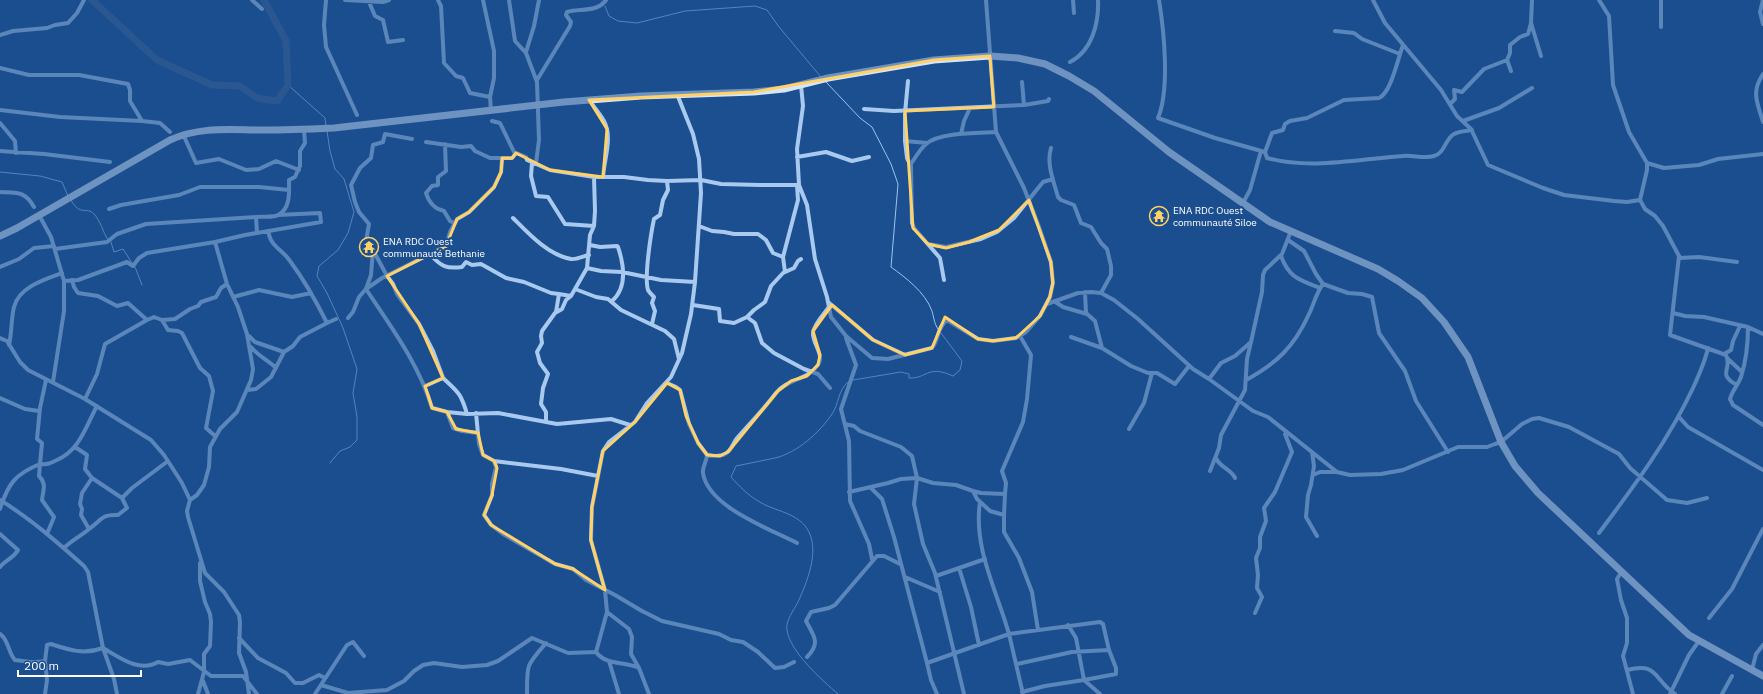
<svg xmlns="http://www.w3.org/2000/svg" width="1763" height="694" font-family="'IBM Plex Sans',sans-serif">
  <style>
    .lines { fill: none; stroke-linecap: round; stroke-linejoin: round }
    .stream { stroke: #9cc4f0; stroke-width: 1 }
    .river { stroke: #3c6290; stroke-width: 7 }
    .street { stroke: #a9c9ee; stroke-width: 4 }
    .secondary { stroke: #d6e6fa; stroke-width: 7 }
    .marked { fill: none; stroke: #ffd166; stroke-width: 3; stroke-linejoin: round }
    .labels { text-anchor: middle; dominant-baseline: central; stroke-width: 4; stroke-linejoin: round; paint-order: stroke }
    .poi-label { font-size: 10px; fill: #fff; stroke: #1b4f8f; text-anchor: start }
  </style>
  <rect width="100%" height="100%" fill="#1b4f8f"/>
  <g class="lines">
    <path class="stream" d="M605 6 609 16 618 21 637 23 685 11 755 6 767 10 779 27 821 77
      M826 82 860 118 872 127 891 164 898 184 891 267C906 278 925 292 932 311 934 318 934 323 938 329
      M288 85 325 118 326 126
      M327 131 330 151 335 169 344 179 354 212 348 233 338 250 319 266 317 276 327 293 343 328 357 369 353 393 357 417V440L350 447 340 451 330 463
      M0 172 40 176 62 182 68 196
      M71 200C80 217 87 206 94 214 100 220 103 232 108 240
      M111 242 114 252 123 249 132 263
      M135 267 142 285
      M853 380 901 372 909 374V378C921 378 921 375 931 372 938 370 946 373 953 376L960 370 962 361 941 333
      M838 694C822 680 790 652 787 630 785 621 794 610 798 602 807 582 819 553 809 532 799 512 775 512 758 501 748 495 739 486 731 477L736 466C749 463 762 461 775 458 797 453 820 432 832 414 839 404 838 390 848 382"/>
    <path class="river" d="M92 0 157 60 212 85 240 86 257 98 277 101 288 85 286 41 264 0"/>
    <path class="street" d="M252 0 262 9
      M326 0 324 25 326 47 357 115
      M345 0 383 2 389 0
      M438 0 441 6 444 63 456 76 463 78 470 93 490 97
      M483 0 494 51V78L490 97 491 111
      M509 0 515 41 526 53 537 82 539 140 536 163
      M1073 0 1074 13
      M1159 0C1164 31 1170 89 1158 118L1215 138 1265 152 1267 158C1311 170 1358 159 1403 156 1413 155 1425 159 1434 156 1445 153 1445 139 1454 134 1459 131 1466 131 1472 130
      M1373 0 1385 23 1441 90 1457 116 1471 129 1488 165 1543 188 1564 195 1614 201 1627 202 1640 200
      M1532 0 1531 23 1541 56
      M1599 0 1609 16 1613 85 1629 132 1647 163V170L1640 200 1645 209 1655 216 1663 226 1679 256 1670 335 1726 355C1733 369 1716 374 1737 385
      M1661 0V27
      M1763 0 1760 12 1763 24
      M369 2 375 16 383 20 388 42 403 40
      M1335 31 1354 33 1362 39 1400 54
      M0 35 13 31 47 28 55 25 68 23 77 13 84 0
      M526 52 534 26 539 0
      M1070 62C1092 51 1099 23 1098 0
      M0 68 29 75H79L128 84 130 90V101L142 121 160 123 170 132
      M1511 71 1507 60 1510 53V45L1520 37 1528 34 1531 23
      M1763 74C1751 92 1757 102 1763 122
      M537 80 570 26 571 22 566 15 567 12C579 8 597 13 606 0
      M908 81 905 113V141L907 158 911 166 912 223 914 228 940 258 944 280
      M801 85 803 106 797 149 799 185 807 205 815 259 827 297 831 317 846 336 872 358 888 359 932 348C939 340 937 327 947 320L978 339 993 341 1016 338 1026 332 1040 316 1050 297 1053 283 1051 262 1039 227 1024 188 996 132 986 0
      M589 100C594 107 600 114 604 121 613 138 604 159 603 177
      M1450 104 1455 99 1454 90 1462 92 1484 69 1507 60
      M1024 105 1048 101 1049 99
      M864 109 894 111 1024 105 1022 82
      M0 110 60 117 142 121
      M492 121 500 123 514 152 526 157 527 160 550 170 594 177H624L648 180 667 181 701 180 721 184 760 185H799
      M1463 121 1499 108 1532 88
      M0 123 15 141 16 153
      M183 134 196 163 219 159 246 170 259 169 276 161 299 170
      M961 134 964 121 970 108
      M412 139 385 134 383 142 373 145 371 158 360 168 351 185 355 202 359 212 369 224 366 241 373 244V250L387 276 393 284 397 294 419 324 433 351 443 378 425 386
      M905 141 927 143
      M426 142 461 147 471 146 475 151 490 158H502
      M445 144 446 171 438 177V185L432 186 426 193C429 203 435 209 444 211L450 221 454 223
      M1051 148C1046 164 1054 182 1058 197L1061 200 1074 205 1081 223 1091 227 1101 243 1107 249 1111 266V275L1101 293
      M0 151 44 154 110 162
      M1265 152 1272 133 1283 130 1285 124 1290 121 1307 118 1344 100 1379 98C1391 93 1398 58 1403 45
      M797 157 826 152 852 161 869 157
      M532 163 531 176 536 196 548 197 565 224 594 226
      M1647 163 1664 168 1699 165 1718 159 1763 154
      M911 164C915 158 920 149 926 144 939 132 979 133 996 132
      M0 192C18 193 25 191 34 207
      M1243 203 1250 190 1261 151
      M109 209 121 205 179 195 200 187H259L289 190
      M39 215 51 237 64 281V311L53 382
      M513 218C529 234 548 255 571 259 576 260 584 256 589 255
      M699 226 712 231 724 232 734 234H758L766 240 773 253 783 257
      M268 231C269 235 270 240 273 243 276 248 285 253 290 261 305 281 316 301 327 323L336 319
      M257 233 256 217C262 216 273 218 278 215 291 209 289 191 289 180L295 177 300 166V151L305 143 304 130
      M1288 240 1304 251 1316 274 1323 284 1348 293 1362 294 1372 297 1379 333 1405 371 1416 401 1448 452
      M928 244 946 247 981 239 997 232 1014 218 1043 182 1053 179
      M590 245 600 247 617 246 618 247C624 265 627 288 612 301
      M55 249 107 242 117 234 146 224 256 217
      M373 250 371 275 366 289C391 327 419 364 432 408L447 412 467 414 498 413 557 424 611 419 630 425
      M430 254C441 267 447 269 462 267L466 262 472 265 481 264 506 278 524 282 551 293 559 294 556 312
      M1281 256C1289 278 1300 280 1320 288
      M1679 258 1699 257 1737 262
      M0 267 19 259 34 248 54 246
      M587 268 601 271 622 272 661 280 695 282
      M785 272 783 257 798 200 797 185
      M72 280 74 287 78 293 98 296 117 306 128 303 147 320 154 317 162 320 175 319 190 309 198 306 201 302 216 297 221 288 227 284
      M64 281 78 280 127 262 133 266 139 258 147 253 215 242 245 235 321 222 320 213 278 215
      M575 289 596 297 608 299 621 310 665 331 674 339 679 359
      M1085 292 1086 313 1095 321 1102 348 1131 366 1148 373H1157L1175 384 1189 366
      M559 294 571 296
      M233 297 259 290 292 297 311 293
      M1054 301 1063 307 1087 314
      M828 302 873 340 905 355
      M1047 304 1078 293 1091 292 1101 293 1114 300 1138 319 1193 369 1209 379 1253 411 1268 417 1337 472 1350 475 1381 474 1403 470 1458 447H1487L1495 444 1501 442 1522 424 1532 419 1539 418 1569 427 1619 454 1630 468 1667 500 1687 503 1707 498
      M693 305 719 309 720 321 734 323 747 317 754 310 765 302 771 286 783 273 794 268 798 261 801 259
      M1673 313 1685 316 1704 317 1748 327 1763 334
      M747 317 755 323 762 343 774 353 804 369 818 374 830 388
      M348 318 353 312 359 297 366 289 382 278 446 246 450 232 457 219 469 212 494 187 501 172 502 158H512L516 153
      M162 320 168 330 178 331 182 333 200 368 209 376 213 391 206 428 215 436
      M652 324 655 311 652 303 654 297C652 295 649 292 648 290 644 277 651 233 654 219L660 215 663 200 668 190 667 181
      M1748 327C1748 344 1746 361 1741 377 1738 385 1732 391 1730 399L1733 405 1763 425
      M249 336 255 342 284 352 293 346 300 337 327 323
      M1071 337 1102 348
      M0 338 7 341 20 362 28 370 85 399 151 440 164 455 182 483 190 500 187 511 188 517 205 573 224 592 239 615 240 622 239 653 246 672 249 694
      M846 338 856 365 841 409 849 441 850 501 869 544 872 559
      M9 345C12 332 11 319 14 307 19 287 45 279 62 273
      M251 347C258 356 268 360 276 368
      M1724 354 1731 350 1733 341 1740 326
      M1727 358 1742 372
      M443 378C458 392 461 393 467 414
      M1209 379 1221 363 1235 356 1251 342 1262 292 1263 275 1265 270 1282 254 1291 231
      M1246 380C1277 363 1294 347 1309 314 1314 304 1316 293 1323 284
      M667 383 676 387 680 390 689 424 698 443 707 455C707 461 702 467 703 473 708 507 770 529 797 543
      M247 390 256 389 271 377 284 352
      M0 398 25 409 39 411
      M85 399 97 374 105 344 147 320
      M447 412 453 428 462 431 478 433
      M476 413 479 444 483 455 494 461 496 467 492 484V495L484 515 491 525 503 534 555 564 573 569 586 580 615 595 642 611 662 621 719 634 731 640 743 642 758 652 775 668 784 667 794 662
      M1679 417 1688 427 1763 470
      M546 422V412L541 404 543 388 548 374 540 363 537 352 542 343 541 336 542 331 555 313 562 309 566 300 571 296 587 268 590 235 594 226 595 211 594 177
      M845 424 854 426 860 431 901 447 912 456 917 478 914 504 923 544 935 573 964 694
      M1129 429 1144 403 1152 373
      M75 447 87 455 85 469 92 478
      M1312 452 1314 466 1311 485 1308 495 1306 517 1317 536
      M707 455C713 456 720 457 725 454 732 451 733 442 738 437 751 422 764 409 776 393 787 379 808 380 818 365 825 355 812 343 813 333 814 324 824 314 829 307
      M1216 458C1219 467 1231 469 1235 478
      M494 461 561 469 598 476
      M1210 471 1219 448 1221 435 1245 390 1247 359 1251 342
      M1313 475 1320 472H1336
      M870 487 882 499 894 537 927 663 1009 634 1023 694
      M973 491 981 493 1005 494 1006 483 1002 471 1023 422 1027 399 1031 355 1020 336
      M849 492 888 483 901 479 917 478 933 483 956 485 973 491 977 499 990 511 1004 515V532L1019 558 1032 592 1038 630
      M0 500C31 519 57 542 84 566L88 572 103 648 114 679 117 694
      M190 500 197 495 204 485 209 467 210 447 220 429 237 412 251 380 253 369 247 334 238 307 227 284 215 242
      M980 502C973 548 997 591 1009 634L1100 622 1103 624 1109 650 1116 668V674L1084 680 1076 638 1068 625
      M0 509C8 484 15 474 40 464L42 443 37 439 40 408 46 380
      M1004 515 1005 494
      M89 529C102 520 101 514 118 515L127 508 122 498
      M1599 533C1634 486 1668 441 1693 388 1699 375 1705 362 1708 348
      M0 534 18 550C14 558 5 560 0 567
      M47 534 54 517 42 500C43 490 47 484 39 476L40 464C47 465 51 463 57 460 80 450 86 426 97 406
      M64 548C72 540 81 536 89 529L81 515 82 509 80 504 82 493 92 478 122 498 132 488 168 461
      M959 568 971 607 979 645
      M1622 571 1617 579 1621 600 1627 618V643L1623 656 1633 694
      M936 576 985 559
      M905 577 940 592
      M607 612 629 629 632 637 631 654 639 668
      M1255 613 1262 597 1257 588 1258 575 1256 558 1260 548V537L1266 521 1264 508 1275 492 1292 452 1285 434
      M1709 618 1732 589 1763 529
      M0 634C9 640 8 653 15 660 27 661 32 664 45 661
      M239 638 258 658 286 673 295 683H303L319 675 325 678
      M807 657C821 643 814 636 806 621L811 612 829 608 835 605 877 556H884L900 564
      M609 661 619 694
      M927 663 931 680 937 694
      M1017 664 1072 652 1109 650
      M1627 670C1659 662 1653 679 1675 694
      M1752 670 1756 654 1763 645
      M203 681 208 694
      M321 685 348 693 387 690 404 681 414 671 423 665 434 663 462 667 487 665 498 661 532 638 568 653 596 652
      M1022 692 1045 686 1084 680 1100 694
      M45 694 47 680 45 661 47 645 51 644C69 650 84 655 103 648 119 657 139 673 158 662L168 664 190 660 211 676H243L257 694
      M198 694 204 672V654L210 646 211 622 210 614 205 602 200 581V563
      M315 694 347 645 353 642 364 656
      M527 694C527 664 526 666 546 643
      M649 694 639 668C626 661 606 666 596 652L607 612 605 590 591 540 592 507 603 451 609 442 635 422 647 403 671 377 682 353 691 314 695 282 701 193 699 159 693 134 677 94
      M1670 694 1689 655 1699 641
      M1722 694 1732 676"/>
    <path class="secondary" d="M0 236 17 228 170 140C201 126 230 130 263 130 287 130 311 129 334 128L564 102 641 96 754 92 784 89 828 78 934 60 990 56 1018 58 1045 64 1069 76 1094 91 1169 152 1270 222 1378 269 1398 281 1422 298 1444 322 1468 357 1501 442 1515 466 1538 493 1689 635 1763 676"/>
  </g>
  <path d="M0 0H1763V694H0ZM990 56 994 107 905 111 913 228 928 244 946 248 969 242 999 230 1029 200 1051 262 1053 283 1050 297 1040 316 1016 338 993 341 978 339 945 317 932 348 905 355 873 340 832 305 813 331 820 355 818 365 807 376 791 381 778 391 728 452 720 456 707 455 698 443 686 416 680 390 667 383 635 422 603 451 592 507 591 540 605 590 573 569 555 564 491 525 484 515 492 495 497 468 494 461 483 455 478 433 456 429 447 412 432 408 425 386 443 378 419 324 387 276 446 246 457 219 469 212 494 187 501 172 502 158H512L516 153 550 170 603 177 607 129 589 100 754 92 934 60Z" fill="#1b4f8f" fill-opacity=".55" fill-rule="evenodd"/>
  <path class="marked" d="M990 56 994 107 905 111 913 228 928 244 946 248 969 242 999 230 1029 200 1051 262 1053 283 1050 297 1040 316 1016 338 993 341 978 339 945 317 932 348 905 355 873 340 832 305 813 331 820 355 818 365 807 376 791 381 778 391 728 452 720 456 707 455 698 443 686 416 680 390 667 383 635 422 603 451 592 507 591 540 605 590 573 569 555 564 491 525 484 515 492 495 497 468 494 461 483 455 478 433 456 429 447 412 432 408 425 386 443 378 419 324 387 276 446 246 457 219 469 212 494 187 501 172 502 158H512L516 153 550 170 603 177 607 129 589 100 754 92 934 60Z"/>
  <defs>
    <g id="temple-ring" transform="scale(1)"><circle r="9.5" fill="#1b4f8f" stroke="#ffd166" stroke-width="1.5"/><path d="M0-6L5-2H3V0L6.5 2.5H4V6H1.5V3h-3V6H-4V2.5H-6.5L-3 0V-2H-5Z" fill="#ffd166"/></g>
  </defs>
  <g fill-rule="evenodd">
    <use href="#temple-ring" x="1159" y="216"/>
    <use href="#temple-ring" x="369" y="247"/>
  </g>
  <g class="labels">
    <g class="poi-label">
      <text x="1173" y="210">ENA RDC Ouest<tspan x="1173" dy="12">communauté Siloe</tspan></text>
      <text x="383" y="241">ENA RDC Ouest<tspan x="383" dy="12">communauté Bethanie</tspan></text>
    </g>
  </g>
  <path d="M18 670v6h123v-6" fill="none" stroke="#ffffff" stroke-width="2"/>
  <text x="24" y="670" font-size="12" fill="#ffffff" stroke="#1b4f8f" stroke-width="3" paint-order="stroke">200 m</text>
</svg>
